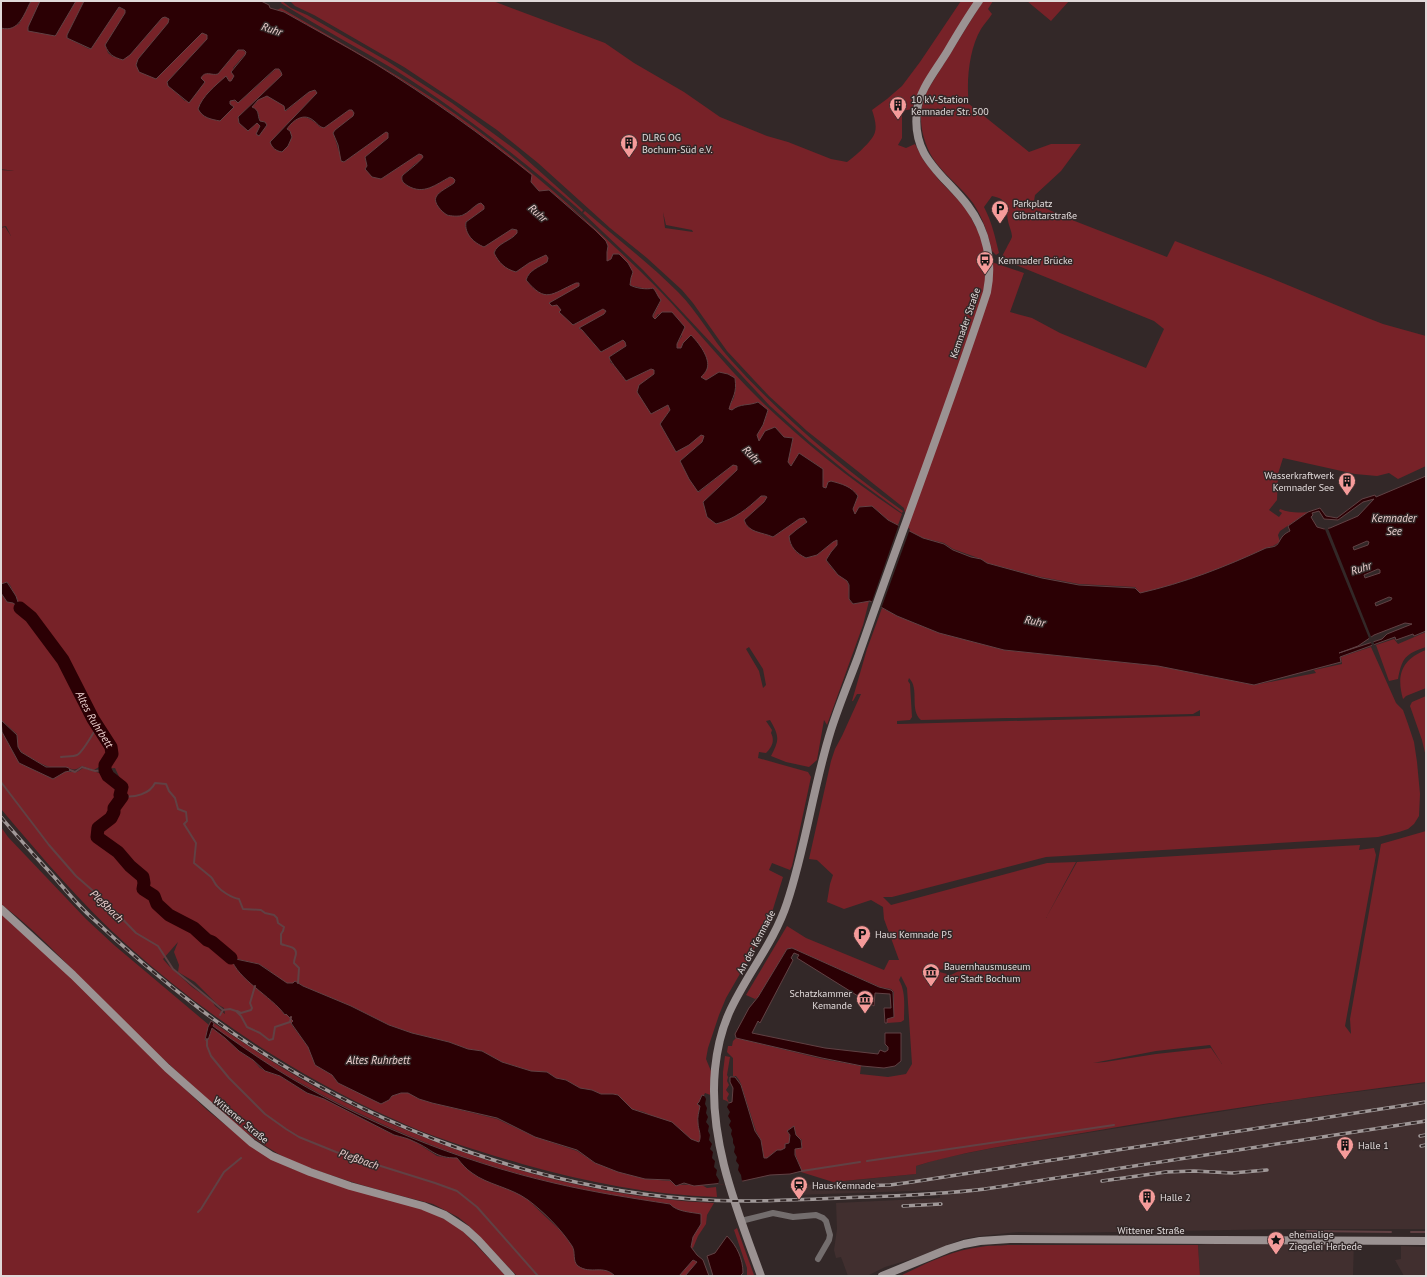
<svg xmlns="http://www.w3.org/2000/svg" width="1427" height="1277" font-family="'PT Sans',sans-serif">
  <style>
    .built { fill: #412f2f }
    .green { fill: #772228; fill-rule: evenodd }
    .water { fill: #2b0004; stroke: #614144; fill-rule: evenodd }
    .pier { fill: #332828 }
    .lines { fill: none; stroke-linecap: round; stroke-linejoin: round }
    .stream { stroke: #614144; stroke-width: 2 }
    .river { stroke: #2b0004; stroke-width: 13 }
    .minor { stroke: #736d6d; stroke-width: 6 }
    .secondary { stroke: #9b9292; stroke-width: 8 }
    .rail-casing { stroke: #a09898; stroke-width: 3.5 }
    .rail { stroke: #332828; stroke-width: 2; stroke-dasharray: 6; stroke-linecap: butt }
    .labels { text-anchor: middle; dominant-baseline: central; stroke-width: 3; stroke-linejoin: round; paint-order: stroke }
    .poi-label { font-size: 10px; fill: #e0d9d9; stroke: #332828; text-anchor: start }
    .street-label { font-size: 10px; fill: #e0d9d9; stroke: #332828 }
    .water-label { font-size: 11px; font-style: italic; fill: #edd1d0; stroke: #332828 }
  </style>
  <rect width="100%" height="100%" fill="#332828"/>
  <path class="built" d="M1426 1083V1229H1290L1059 1233 1019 1232 980 1236 963 1239 915 1258 885 1267 867 1276H848L841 1257 836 1258 834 1250 837 1229 836 1203 940 1198V1190L796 1195 795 1186 916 1174V1166L942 1158 993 1148 1300 1099Z
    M1241 1240 1354 1241 1353 1276H1200L1198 1245Z
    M1401 1246 1426 1247V1276H1404L1395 1260 1401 1259Z"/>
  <path class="green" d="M31 1H40L28 27V30L54 36 56 35 76 1H84L67 35V38L89 49H91L103 31 117 8 118 7 125 10V13L105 45 108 53 113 57 130 55 162 18 165 17 169 19 168 23 138 59 136 65 156 79 202 33 207 35V39L167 82 169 86 185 101 205 82 201 78 202 75 225 66 238 50 242 49 246 53 233 68 234 76 231 81H229L227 77 200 104 234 107 230 104V101L232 99 238 103 276 69H279L282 75 238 117 239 123 248 130 257 123 260 126 257 131 265 122 260 121 258 112 252 107 258 100 267 95 284 106 286 111 309 92 315 90 317 93 270 142C275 138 281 134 286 129 288 127 289 124 292 122 301 112 312 119 320 127L333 121 349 110H352L354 113 353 116 333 133C337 143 338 153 344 162L386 132 388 133V138L365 157 367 166 365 169 381 179 419 154 422 155 423 157 420 161 415 164 402 176C401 182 404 183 408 186 424 195 435 185 450 177L453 178 455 180 454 183 447 187V215L462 216 478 204 481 203 484 206V209L466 222 465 227 517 230V233C511 241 497 243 494 253L516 272 529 263 546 255 549 258 547 262C539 267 529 270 526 280 545 303 552 293 576 283H579V286L549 304H557L573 325 603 309 606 311 604 314 579 329 582 330 601 352 623 340 625 343 626 346 613 354 610 362 617 368 626 381 651 369 654 370V374L647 379 660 410 668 405 670 410 660 424 676 452 689 445 701 435H705L702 442 680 461 699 492 733 465 737 466V470L703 502 744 511 761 496 767 497 764 502 744 520 755 531 773 536 799 519 804 518 807 522 796 530 790 543 797 553 806 558 817 555 833 542 837 540V545L831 552 826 560C829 565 834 571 839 575 842 578 847 579 848 584 851 591 845 598 853 604L869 601 863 625 827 725 824 720 817 760 809 767 786 762 771 756C779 740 780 737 770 720L766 721 772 730 771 733C775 741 772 747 766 753L759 752 758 758 808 772 811 777 792 866 790 870 772 863 769 870 783 877 768 925 726 998 719 1015 708 1048 706 1059 711 1071 710 1100 725 1184 718 1185 719 1183 706 1097 704 1095 701 1096 699 1103 697 1104 700 1106 698 1116 701 1138 699 1142 691 1139 682 1131 644 1112 632 1109 618 1095 613 1094H601L592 1090 580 1088 566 1080 556 1078 547 1072 531 1071 502 1062 482 1051 468 1049 449 1042 412 1033 389 1025 351 1006 303 986 295 981 293 983H287L274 976 269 970 259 964 233 958 226 951 219 947 212 940 208 935 188 923 181 915C173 915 163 912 158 903 154 897 155 892 146 889L147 876 141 868 134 864 121 849 104 839 99 835C99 825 107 824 113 818 117 813 116 807 119 803 122 800 124 799 125 795L123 793 124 787 115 768 101 769 103 766 102 765 94 770 82 766C74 771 74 770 66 767 50 769 47 767 33 759 21 752 15 750 17 734L1 720V593L7 602 13 603 20 608V605L10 585 7 582 1 584V228L5 227 11 236 6 226 1 227V170L14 171 1 169V28L4 29 19 24ZM749 647 763 669 766 685 763 688 759 671 746 649Z
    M282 1 291 8 307 15 387 61 452 103 517 151 583 210 582 212C523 160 461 112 395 70 358 48 321 28 284 5L281 3Z
    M290 1H493L605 43 634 63 684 92 720 117 767 136 788 142 831 159 847 162C854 157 873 141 875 132 877 125 874 116 872 110L887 99 902 86 920 62 961 1H975L920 90 916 98 912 109 902 111V138L898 145 906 148 915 144 924 161 939 180 966 208 981 237 986 260 1024 273 1010 312 1032 318 1060 333 1146 368 1164 329 1154 321 1001 259C1003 254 1011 240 1012 237 1012 232 1009 226 1008 221 1006 208 1009 199 992 196L984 207C992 222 995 237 999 253L996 255 992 251C988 234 983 218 973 203 963 189 948 178 937 164 927 152 920 131 921 115 921 107 924 99 927 91L983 1H993L988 9 992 14C989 19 984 24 981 29 969 49 966 82 969 104L1029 152 1051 144H1081L1061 171 1035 195 1034 201 1047 209 1067 218 1167 257 1175 241 1273 279 1365 317 1383 324 1426 336V466L1398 479 1389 473 1377 476 1355 474 1283 458 1278 474 1277 500 1269 510 1279 517 1282 513 1279 511 1280 509C1290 513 1298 513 1308 512L1280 531 1278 535 1280 542 1273 546 1266 548C1225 567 1183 583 1140 593L1135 587 1079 584 1041 577 987 563 981 559 953 549 944 543 923 538 909 531 904 508 807 431 769 396 727 351 693 303 682 290 647 258 610 228 538 163 497 130 461 105 404 67 314 15 295 6ZM663 212 666 225 692 230 693 232 665 228Z
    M1027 1H1069L1051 21Z
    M281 8C334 39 387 68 438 102 510 151 576 209 639 270 683 312 720 361 763 403 806 444 852 481 902 514L898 525 888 520 872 506 859 507 855 514 853 509 858 496 828 482 826 488 823 487C825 463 816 465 799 454L792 466 788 462 793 438 784 437 775 427 760 442 757 438V435L763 425 768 410 758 402 752 404 743 405 732 410 728 409 734 398 736 386 706 380 701 377 683 343 681 348H677V344L682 336 658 314 655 319 653 317 661 300C655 296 649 290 642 288 637 286 634 287 630 285L631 278 633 272 611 259 607 262V252L608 246 606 241 578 214 549 190 539 192 531 182V175C481 134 428 95 372 62 343 45 313 29 284 12L277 10Z
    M585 211C616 238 649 263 678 292 699 313 711 338 730 359 781 416 840 466 903 511L902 513 849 474 810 442 770 406 643 270 583 213Z
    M882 608 897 616 939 633 1004 650 1158 666 1254 685 1316 673 1314 670 1342 664 1341 657 1371 647 1396 703 1403 710 1408 724 1414 742 1417 762 1420 794 1419 816 1414 824 1408 829 1399 832 1378 837 1046 857 892 897H883L891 905 1047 863 1076 862 1046 918 1077 862 1342 846 1360 845 1359 850 1374 848 1376 855 1345 1026 1351 1034 1350 1019 1381 844 1426 831V1082C1313 1096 1200 1113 1088 1132 1031 1142 972 1149 916 1166V1174L833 1182 801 1172C801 1164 795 1158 795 1149L802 1148V1140L796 1135 794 1126 787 1131C790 1135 791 1138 789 1143L785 1144V1148L781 1150H777L767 1158H764L761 1140 756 1131 741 1084 739 1080 736 1076H733V1058L727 1052 728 1046H732L733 1041 736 1038 822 1059 861 1066 860 1074 888 1077 906 1074 912 1064 907 988 901 976 899 980C906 992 904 1006 904 1020L901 1022 887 1023V1019L894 1017V992L891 989 880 987 792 948 787 949 758 997 755 999 746 995 787 926 806 938 884 970 889 960H899L884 919 883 907 871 900 844 909 827 902 830 884 833 875 817 860 809 859 831 761 835 749 842 736 861 694H857L853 701H852L867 649ZM909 678C920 689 909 710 921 720L1193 714 1200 710V716L899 724H897V721L910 720 912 717 910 684 908 681ZM968 966 951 975 932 970 949 969ZM1210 1045 1222 1064 1211 1048 1156 1054 1105 1062 1093 1063 1156 1051Z
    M1426 632V647C1405 654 1402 658 1398 679L1389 681 1376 645 1394 639 1398 644Z
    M1426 650V688L1406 696 1403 699C1396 675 1402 659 1426 650Z
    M1426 696V757L1422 740 1410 706 1412 702Z
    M1 726 2 732 19 763 53 779 65 772H77L83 768 106 775 120 788 117 800 114 802 107 816 108 818 99 824 94 832 95 838 100 845C106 845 120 854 123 860 124 863 125 866 127 868 135 876 146 873 141 889L152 897 156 904 168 917 176 918 178 922 184 924 199 934 205 941 209 943 231 959 241 974 279 1007 285 1015 286 1014 293 1021 291 1024 308 1047 315 1065 332 1075 338 1083 389 1100 392 1096 401 1093H408L419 1099 432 1103 497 1119 535 1137 577 1151 595 1163 618 1172 646 1179 670 1181 676 1186C685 1183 691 1187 700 1184L707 1188 716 1187 717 1197C651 1195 586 1182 522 1164 478 1151 433 1138 391 1118 295 1075 206 1016 127 945 81 904 41 856 1 809ZM178 942 174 952 179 965 178 972 195 982 217 1004 224 1008 225 1014 215 1006 212 1001 192 987 169 966 163 959Z
    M1 827 8 837 86 919 114 945 209 1025 208 1027V1040L212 1028 225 1038 239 1051 253 1060 260 1068 270 1073 280 1076 307 1093 324 1099 394 1135 407 1138 417 1143 437 1156 448 1158H457L473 1174 515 1192 528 1200 566 1236 575 1250 574 1256 589 1270C600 1270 607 1268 615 1276H517L468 1225 458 1217 433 1204C394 1194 354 1184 316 1170 301 1165 286 1159 272 1150 243 1133 219 1110 195 1088 169 1064 142 1040 117 1015 79 978 44 936 1 904Z
    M1 914 67 973 120 1027 207 1110 249 1144 288 1167 322 1180 428 1211 458 1226 506 1276H1Z
    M214 1023C248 1046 281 1068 317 1088 363 1113 411 1133 460 1151 542 1180 627 1199 714 1203L707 1215 706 1224 698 1236 693 1248 691 1247 693 1237 701 1224 700 1214C691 1212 677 1212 670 1204 631 1198 592 1192 554 1183 457 1160 364 1121 278 1070 255 1057 234 1041 213 1026Z
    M725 1056 730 1057 727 1075 728 1077 727 1081 729 1085 726 1090 729 1094 727 1098 729 1103 728 1105 742 1181 743 1182H738L723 1100V1072Z
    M737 1228 754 1275V1276H747V1268L734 1230Z
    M1008 1245H1198L1200 1276H900C925 1264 952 1250 980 1247 989 1245 998 1246 1008 1245Z
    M693 1260 697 1262 685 1276H679Z"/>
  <path class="water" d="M1 1H31C24 14 19 33 1 28Z
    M40 1H76L56 35 55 36 28 31V27Z
    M84 1H261L269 5 270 8 284 12C314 29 344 45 374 63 429 97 481 134 532 175L531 182 539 191 549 190 595 230 606 241 608 246 607 252V261L611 259 613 254H619L628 263 633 272 631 278 630 285C635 288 647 290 653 288 657 292 657 296 661 300L653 315V317L655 319 662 312H672L685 327 677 344V348H681L683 343 691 335C698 342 711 358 707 369 706 372 703 375 701 377L706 380 719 372 728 374 735 378C737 394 733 395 729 409L732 410C740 403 749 406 758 402L768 410 763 425 757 435 759 441 765 431 775 427 784 437 793 438 788 462 791 466 799 453 823 469V487L826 488 828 482 831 481C842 484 851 486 858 496L853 509 855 514 859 507 872 506 888 520 923 538 944 544 953 550 971 557 981 559 987 563 1042 578 1079 585 1135 588 1140 593C1184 583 1225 567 1266 548 1279 546 1276 546 1282 537 1284 534 1288 532 1290 531L1288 526 1308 512 1320 508 1326 516 1337 518 1362 499 1375 495 1376 497 1426 476V631L1414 636 1413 634 1396 640 1395 637 1340 657 1341 662 1254 685 1158 666 1004 650 939 633 897 616 870 601 853 604 849 599V585L847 581 838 575 826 560 831 552 837 545V540L833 542 817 555 806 558C796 553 790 547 789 536L796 530 807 522 804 518 799 519 773 537C762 532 748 533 744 520L764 502 767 497 765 496H761C747 509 735 519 716 524L707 517 703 502 737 470V466L733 465 698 492 689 479 680 461 702 442 704 436 701 435 689 445 676 452 660 424 670 410 668 405 651 414 637 392 639 385 654 374V370L651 369 626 381C622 375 611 363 609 357L626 346 625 342 623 340 601 352 582 330 579 328 604 314 606 311 603 309 573 325 559 312 561 310 557 305 552 306 549 303 579 286V283H576C551 294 546 304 526 280 529 270 539 267 547 262L548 258 546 255 529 263 516 272C505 269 499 263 494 253 497 243 511 241 517 233V230L512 229 484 247C474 243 464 234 466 222L484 209V206L481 203 478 204C473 207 468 213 463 215 459 217 450 216 447 215 442 212 433 203 436 197 439 191 449 187 454 183L455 180 453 178 450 177C435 185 424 195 408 186 404 183 401 182 402 176 407 171 419 163 423 157L422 155 419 154 381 179 372 177 365 169 367 166 365 157 388 138V133L386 132 344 162 341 161 338 145 333 133 335 130 353 116 354 113 352 110H349L324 128C319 127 318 124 314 121 304 112 293 120 287 129L290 131 292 137 288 146 282 152C276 151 272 148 270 142L317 93 315 90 309 92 285 111 284 106 267 96 258 100 252 107C260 110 257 115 260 121L265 122 267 125 259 136 256 134 260 126 257 123 248 131 239 123 238 117 282 75 281 72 279 69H275L238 103 235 100 230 101V104L234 107 220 121C210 119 203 118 198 109 202 96 216 85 226 76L229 81H231L234 76 231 72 245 55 246 52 244 50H238L218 74C212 76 205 70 201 78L205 82 189 103 168 86 167 82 207 39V35L202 33 156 79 139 72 136 65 138 59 168 23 169 19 165 17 162 18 130 55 123 60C113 57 109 55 105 45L125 13V10L119 7 91 49 67 38V35ZM1374 499 1358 516 1330 528 1324 529 1317 527 1311 517 1313 515 1312 513 1319 511 1324 519 1338 520 1363 502ZM1367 541 1369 542 1368 545 1354 550 1353 547ZM1378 569 1380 570V573L1365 578 1364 575ZM1389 597 1392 598 1391 600 1376 606 1375 603ZM1405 623 1412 624 1387 634 1382 639 1339 653 1358 646 1374 635Z
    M7 582 16 596 20 608 13 603 7 602 1 593V584Z
    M1 720 17 735 18 747 21 752 46 767H66L69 768 70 771 65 772 53 779 19 763 2 732Z
    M792 948 879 987 891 990 893 992 894 1017 887 1019V1023H885L884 1008H891L890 994 875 993 874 1006 797 958 799 955 794 953 791 958 793 960 760 1023 758 1021 752 1033 825 1048 878 1054 880 1050 885 1052 888 1050V1047L885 1044V1033H901V1061L895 1066 884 1068 862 1066 822 1058 736 1038 735 1034 749 1008 758 997 787 949Z
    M231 958 259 964 287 983H293L295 981 303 986 351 1006 389 1025 412 1033 449 1042 468 1049 482 1051 502 1062 531 1071 547 1072 556 1078 566 1080 580 1088 592 1090 601 1094H613L618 1095 632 1109 672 1122 691 1139 699 1142C702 1135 698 1129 698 1123 697 1117 699 1112 700 1106L697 1104 699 1102 702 1095 729 1103 732 1102 733 1088 730 1082V1077H735L741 1085 755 1131 761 1140 764 1158H767L777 1150H781L785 1148V1144L789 1143 790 1135 787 1131 794 1126 796 1135 801 1140 802 1148 795 1149V1155L802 1171 790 1174 770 1175 743 1181 694 1186 684 1183 676 1186 670 1180 645 1179 618 1172 595 1163 577 1150 535 1137 497 1118 432 1103 419 1099 408 1093H401L392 1096 389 1100 381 1104 338 1083 332 1075 315 1065 308 1047 291 1023 293 1021 286 1014 285 1015C271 996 237 979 231 958Z
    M211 1021 214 1023 213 1026C234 1041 254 1055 276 1069 359 1121 459 1161 554 1183 592 1192 631 1198 670 1204 677 1212 691 1212 701 1214V1224L693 1237 691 1247 697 1255 703 1260 709 1276H685L697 1262 693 1260 679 1276H615C603 1264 591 1275 578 1266 572 1261 576 1252 572 1246 561 1229 544 1212 528 1200 510 1187 488 1185 472 1173 466 1169 462 1164 457 1158 435 1158 433 1150 415 1142 408 1138 401 1137 394 1135L324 1099 307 1093 280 1076 265 1071 253 1060 239 1051 225 1038 212 1028 208 1040H205L208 1027Z
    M727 1236C737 1246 743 1259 743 1273L740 1276H713L707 1256 715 1253Z"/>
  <path class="pier" d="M899 524 910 529 881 609 871 604Z
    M1327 526 1372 639 1370 641 1373 640 1375 647 1373 648 1324 527Z
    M705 1093 727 1101 729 1103 727 1107 730 1112 728 1116 731 1121 729 1125 732 1130 731 1134 733 1139V1143L735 1147 734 1152 737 1157 736 1161 739 1165 738 1170 741 1175 742 1181 743 1182 718 1185 719 1180 716 1175 717 1170 714 1167 715 1161 712 1158 713 1152 710 1149 712 1144 709 1140 710 1135 708 1131 709 1126 706 1122 708 1117 706 1113 707 1108 705 1104 706 1099 704 1095Z"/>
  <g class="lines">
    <path class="stream" d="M61 757C65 756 73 757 77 755 83 752 93 733 97 727
      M70 770 75 772 82 767 95 771 105 770
      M1 782 49 845 76 876 107 903 136 933 158 946 173 969 223 1010 220 1015
      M121 792 123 796C134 798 150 794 155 783L166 784 169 791 175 798 178 809 186 812 187 821 184 824 196 843 194 863C200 868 205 872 211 877 214 880 214 883 217 886 221 891 232 898 239 899L243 909 261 910 265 913 274 915 277 918 278 923 284 927 283 931 281 934V944C285 946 296 946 296 953 296 956 294 959 294 963L299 968 298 983
      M223 1010 230 1009 236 1011 241 1016 247 1027 260 1033 269 1040 273 1039 275 1027 290 1022 291 1017
      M237 1011 241 1013 251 1010 252 1008 250 1003 255 986
      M207 1039V1046L211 1056 229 1078 265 1114 286 1129 299 1137 336 1152 435 1183 457 1191 477 1207 538 1276
      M867 1161 1114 1125
      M802 1171 860 1162
      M198 1212 201 1209 224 1172 241 1158
      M1307 1231 1391 1232
      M1411 1232H1426"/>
    <path class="river" id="s1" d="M20 608 31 617 63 660 93 719 111 747 112 754 105 765V770L108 776 122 787 120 795 122 797 114 808V812L111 818 98 828 97 837 118 852 130 866 143 877 144 883 143 889 154 896 157 904 169 915 194 928 207 940 212 942 231 958"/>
    <path class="minor" d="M741 1221 773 1213 793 1217 816 1215 823 1218 826 1221 830 1235 829 1240 818 1259"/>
    <path class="secondary" d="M1 909 73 975 167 1068 252 1143 272 1156 310 1172 350 1186 423 1206 445 1215 466 1229 478 1240 511 1276
      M761 1276C737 1210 708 1140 715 1069 717 1049 721 1031 729 1013 746 975 774 943 787 903 806 846 813 787 831 730 839 705 849 681 858 657 900 535 947 414 987 292 993 262 987 231 968 206 944 174 911 158 917 111 919 90 936 70 947 52 957 35 967 18 979 1
      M882 1276 948 1249 964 1244 980 1241 1010 1239 1426 1241"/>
    <g class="rail-casing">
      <path id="rail" d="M1 817C19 839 38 859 56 879 67 892 78 905 90 916 125 949 162 980 200 1009 337 1114 519 1186 691 1199 741 1203 791 1200 841 1198 889 1196 937 1195 985 1189L1426 1121
        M1420 1136 1426 1135
        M1421 1146 1426 1145
        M1102 1181 1166 1172 1194 1171 1232 1173 1267 1170
        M825 1187 890 1185 912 1182 1426 1102
        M903 1206 941 1204"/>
    </g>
    <use href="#rail" class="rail"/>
  </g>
  <defs>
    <g id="building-pin" transform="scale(0.9)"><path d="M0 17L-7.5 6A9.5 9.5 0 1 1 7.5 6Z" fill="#f59b9a" stroke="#332828"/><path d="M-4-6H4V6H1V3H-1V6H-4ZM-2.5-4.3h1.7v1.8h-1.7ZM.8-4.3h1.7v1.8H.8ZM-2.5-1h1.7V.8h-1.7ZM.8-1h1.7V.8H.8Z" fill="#111"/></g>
    <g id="parking-pin" transform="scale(0.9)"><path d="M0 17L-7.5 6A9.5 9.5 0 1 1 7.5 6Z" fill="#f59b9a" stroke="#332828"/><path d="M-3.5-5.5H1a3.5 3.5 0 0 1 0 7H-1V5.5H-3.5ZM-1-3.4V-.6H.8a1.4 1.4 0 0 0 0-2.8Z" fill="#111"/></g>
    <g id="bus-pin" transform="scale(0.9)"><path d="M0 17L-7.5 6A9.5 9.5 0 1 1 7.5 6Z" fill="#f59b9a" stroke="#332828"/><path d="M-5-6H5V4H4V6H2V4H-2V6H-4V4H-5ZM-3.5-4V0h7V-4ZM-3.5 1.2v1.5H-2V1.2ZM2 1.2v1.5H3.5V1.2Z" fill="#111"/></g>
    <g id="museum-pin" transform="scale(0.9)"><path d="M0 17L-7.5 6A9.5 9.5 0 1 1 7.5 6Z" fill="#f59b9a" stroke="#332828"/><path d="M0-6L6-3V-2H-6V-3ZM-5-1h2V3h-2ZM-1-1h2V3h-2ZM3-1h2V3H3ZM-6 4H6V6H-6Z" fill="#111"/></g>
    <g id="station-pin" transform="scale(0.9)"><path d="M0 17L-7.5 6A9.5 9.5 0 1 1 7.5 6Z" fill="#f59b9a" stroke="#332828"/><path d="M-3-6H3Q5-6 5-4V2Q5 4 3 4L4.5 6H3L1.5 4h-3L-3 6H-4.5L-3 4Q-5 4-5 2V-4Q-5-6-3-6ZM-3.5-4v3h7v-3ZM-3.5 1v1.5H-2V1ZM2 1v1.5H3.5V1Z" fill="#111"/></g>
    <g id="sight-pin" transform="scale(0.9)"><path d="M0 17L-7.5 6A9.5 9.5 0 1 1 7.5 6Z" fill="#f59b9a" stroke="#332828"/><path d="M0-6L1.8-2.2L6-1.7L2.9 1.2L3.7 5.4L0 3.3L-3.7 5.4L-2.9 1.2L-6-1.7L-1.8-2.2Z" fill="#111"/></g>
  </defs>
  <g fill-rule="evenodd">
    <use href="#building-pin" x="898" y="105"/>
    <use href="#building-pin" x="629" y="143"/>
    <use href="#parking-pin" x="1000" y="209"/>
    <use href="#bus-pin" x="985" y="260"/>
    <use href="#building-pin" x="1347" y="481"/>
    <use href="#parking-pin" x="862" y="934"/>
    <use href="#museum-pin" x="931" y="972"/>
    <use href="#museum-pin" x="865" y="999"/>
    <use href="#building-pin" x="1345" y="1145"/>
    <use href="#station-pin" x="799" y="1185"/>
    <use href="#building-pin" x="1147" y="1197"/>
    <use href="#sight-pin" x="1276" y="1240"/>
  </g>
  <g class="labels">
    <g class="poi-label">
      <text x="911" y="99">10 kV-Station<tspan x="911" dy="12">Kemnader Str. 500</tspan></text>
      <text x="642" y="137">DLRG OG<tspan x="642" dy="12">Bochum-Süd e.V.</tspan></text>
      <text x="1013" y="203">Parkplatz<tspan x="1013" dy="12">Gibraltarstraße</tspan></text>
      <text x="998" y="260">Kemnader Brücke</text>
      <text x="1334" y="475" text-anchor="end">Wasserkraftwerk<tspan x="1334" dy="12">Kemnader See</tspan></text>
      <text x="875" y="934">Haus Kemnade P5</text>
      <text x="944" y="966">Bauernhausmuseum<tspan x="944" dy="12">der Stadt Bochum</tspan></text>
      <text x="852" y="993" text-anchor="end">Schatzkammer<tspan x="852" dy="12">Kemande</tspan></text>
      <text x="1358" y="1145">Halle 1</text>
      <text x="812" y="1185">Haus Kemnade</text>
      <text x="1160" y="1197">Halle 2</text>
      <text x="1289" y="1234">ehemalige<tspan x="1289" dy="12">Ziegelei Herbede</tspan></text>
    </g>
    <g class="street-label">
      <text transform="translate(965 323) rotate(-71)">Kemnader Straße</text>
      <text transform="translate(756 942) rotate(-62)">An der Kemnade</text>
      <text transform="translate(241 1120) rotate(39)">Wittener Straße</text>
      <text x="1151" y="1230">Wittener Straße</text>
    </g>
    <g class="water-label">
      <text transform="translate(272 29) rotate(18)">Ruhr</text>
      <text transform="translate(538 213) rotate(42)">Ruhr</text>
      <text transform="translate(752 455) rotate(46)">Ruhr</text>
      <text x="1394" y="518">Kemnader<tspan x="1394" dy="13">See</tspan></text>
      <text transform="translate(1361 568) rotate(-18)">Ruhr</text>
      <text transform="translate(1035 621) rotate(11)">Ruhr</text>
      <text stroke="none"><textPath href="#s1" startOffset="135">Altes Ruhrbett</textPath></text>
      <text transform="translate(107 906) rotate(44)">Pleßbach</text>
      <text x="378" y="1060">Altes Ruhrbett</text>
      <text transform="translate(359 1159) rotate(19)">Pleßbach</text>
    </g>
  </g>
  <rect width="1427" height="1277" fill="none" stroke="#e0d9d9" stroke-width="4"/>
</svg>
